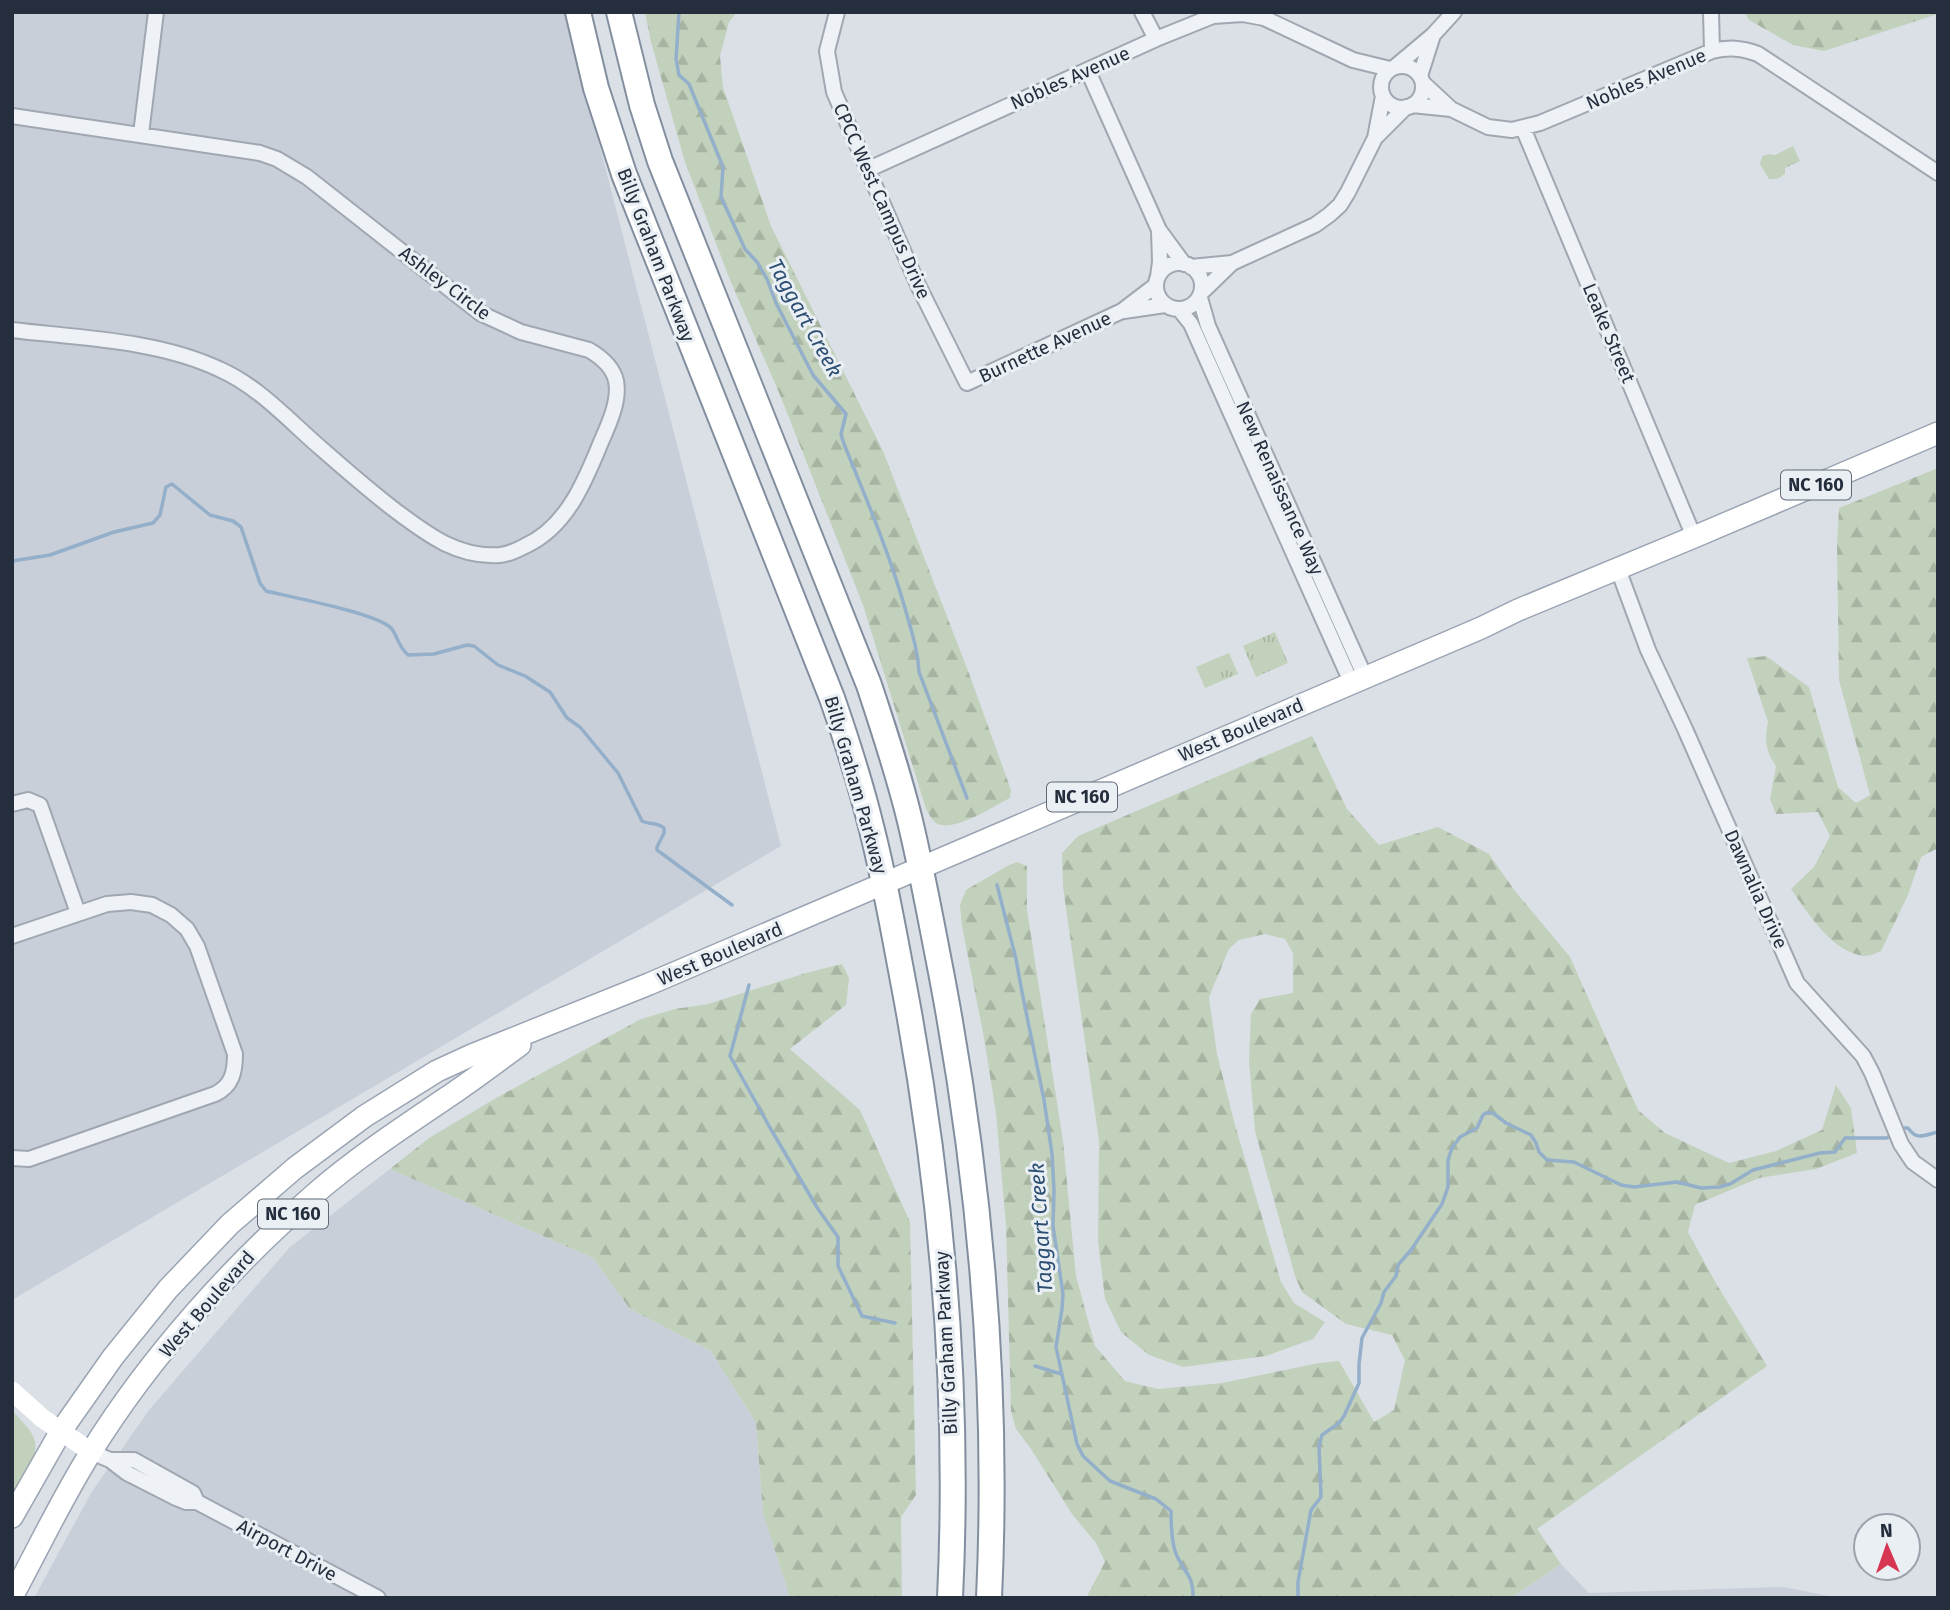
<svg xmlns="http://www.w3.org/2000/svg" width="1950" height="1610" font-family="'Fira Sans',sans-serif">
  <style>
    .built { fill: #c9cfd9 }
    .green { fill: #c2d1bc }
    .forest { fill: url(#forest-firs) }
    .park { fill: url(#park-tufts) }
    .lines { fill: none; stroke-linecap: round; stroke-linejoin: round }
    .stream { stroke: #93afca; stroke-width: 3.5 }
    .street-casing { stroke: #a0a7b1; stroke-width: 18 }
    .primary-casing { stroke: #9aa4b3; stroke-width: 24 }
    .highway-casing { stroke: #828e9e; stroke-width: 28 }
    .street { stroke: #eef1f5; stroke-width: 14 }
    .secondary { stroke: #fff; stroke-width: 19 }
    .primary { stroke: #fff; stroke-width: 21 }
    .highway { stroke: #fff; stroke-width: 24 }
    .labels { text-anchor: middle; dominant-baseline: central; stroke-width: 6; stroke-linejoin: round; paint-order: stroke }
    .shield { fill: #eaeff4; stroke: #5f6874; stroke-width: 2 }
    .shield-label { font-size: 18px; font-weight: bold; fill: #242e3d }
    .street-label { font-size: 19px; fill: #242e3d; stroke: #eaeff4 }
    .water-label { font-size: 21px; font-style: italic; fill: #2c4e73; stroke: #eaeff4 }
  </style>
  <defs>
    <pattern id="forest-firs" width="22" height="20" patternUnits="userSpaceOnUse" patternTransform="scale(1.75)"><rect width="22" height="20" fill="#c2d1bc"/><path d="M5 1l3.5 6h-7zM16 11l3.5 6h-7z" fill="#a7b4a2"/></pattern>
    <pattern id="park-tufts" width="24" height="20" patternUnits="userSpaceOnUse" patternTransform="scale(1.75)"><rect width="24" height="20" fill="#c2d1bc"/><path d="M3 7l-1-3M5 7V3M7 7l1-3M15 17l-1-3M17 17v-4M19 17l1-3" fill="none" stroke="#a7b4a2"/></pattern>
  </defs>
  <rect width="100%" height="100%" fill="#dbe0e7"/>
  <path class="built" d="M12 12H565L781 846 12 1300Z
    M390 1169 593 1258 630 1309 711 1351 756 1423 763 1513 790 1598H34L91 1493 149 1410 290 1247Z
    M1561 1564 1589 1593 1784 1587 1838 1598H1511Z"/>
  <path class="green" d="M12 1410C19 1419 33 1430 35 1442 39 1457 19 1485 12 1498Z"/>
  <path class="forest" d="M645 12H737L729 22 720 56 723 87 771 226 883 451 970 676 1011 790 1010 798C994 806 959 829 941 825 933 824 930 815 926 809L863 605 780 395 730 280 685 162 651 42Z
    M1744 12H1938V14L1824 51 1793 45 1749 20Z
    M1938 468V848L1921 857 1908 895 1881 951C1876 953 1870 956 1865 956 1832 953 1808 913 1791 889L1814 867 1830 836 1818 812 1776 814 1770 799 1776 766C1766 752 1764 740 1768 722L1747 658 1766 656 1809 687 1838 787 1856 803 1870 795 1839 680 1837 545 1839 508Z
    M1312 736 1347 809 1379 845 1438 827 1489 854 1515 891 1570 957 1638 1110 1665 1133 1729 1163 1776 1151 1822 1130 1836 1085 1851 1108 1857 1153 1816 1169 1759 1178 1695 1205 1688 1232 1717 1285 1767 1366 1537 1529 1561 1564 1511 1598H1086L1105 1562 1096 1543 1072 1514 1031 1449 1016 1429 1011 1411 1006 1225 996 1113 984 1038 962 926 960 905 966 890 1007 866 1017 862 1027 866V910L1063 1141 1076 1276 1095 1346 1125 1381 1158 1389 1222 1383 1319 1363 1339 1361 1374 1422 1394 1410 1405 1360 1392 1335 1346 1324 1302 1292 1295 1276 1255 1131 1249 1061 1251 1014 1260 999 1293 993V953L1285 939 1265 934 1239 940 1229 949 1209 997 1217 1054 1235 1125 1281 1282 1294 1303 1325 1322 1313 1339 1266 1356 1183 1367 1149 1355 1121 1332 1105 1299 1098 1241 1099 1141 1063 887 1062 853 1078 836Z
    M842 964 849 978 846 1005 790 1049 860 1110 910 1222 916 1495 901 1517 902 1598H790L763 1513 756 1423 711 1351 630 1309 593 1258 390 1169 429 1138 496 1098 641 1019 675 1009 708 1004 806 973Z"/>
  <path class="park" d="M1793 146 1800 161 1785 168V174L1777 179H1769L1760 164 1762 156 1769 154 1775 155Z
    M1275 632 1288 663 1256 677 1243 646Z
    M1229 653 1238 674 1205 688 1196 667Z"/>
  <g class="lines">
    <path class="stream" d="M679 12 676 59 679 75 689 84 723 167 721 197 745 249 757 262 767 279 776 303 813 375 846 414 841 434 844 444C866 498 889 552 905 608 911 630 918 650 919 672L967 798
      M12 561 50 555 114 532 153 523 160 515 166 487 172 484 210 515 233 521 241 527 260 583 266 591C291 597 376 613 391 628 398 636 397 645 408 655L434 654 467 645 474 646 498 665 525 676 550 692 567 718 580 727 618 773 642 821C650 825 657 822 664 828V833L657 847V850L732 905
      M997 885 1016 959 1022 992 1044 1100 1052 1154 1054 1190 1053 1226 1063 1294 1062 1309 1056 1347 1077 1444 1083 1456 1110 1481 1156 1499 1171 1511C1171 1524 1171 1538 1175 1551 1182 1572 1194 1573 1193 1598
      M749 985 730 1056 769 1126 818 1209 838 1237V1266L862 1316 895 1323
      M1902 1128H1908C1917 1141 1924 1135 1938 1132
      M1035 1366 1061 1374
      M1298 1598V1582L1311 1510 1321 1497 1319 1446 1322 1435 1339 1423 1344 1416 1359 1383V1364L1362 1338 1381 1303 1384 1292 1396 1276 1398 1265 1411 1250 1442 1204 1448 1187V1160L1452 1148 1460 1137 1477 1128 1483 1115 1486 1113H1493L1506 1123 1531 1135 1536 1143 1539 1152 1547 1160 1574 1162 1621 1185 1634 1187 1677 1182 1701 1188 1719 1187 1730 1184 1753 1170 1820 1153 1835 1152 1845 1138H1887L1892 1134"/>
    <g class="street-casing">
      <path id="street" d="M837 12 827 51 834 92 918 285 967 383 1122 311 1156 285
        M1142 12 1156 39
        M1711 12 1712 51
        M1381 87a21 21 0 1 1 42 0a21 21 0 1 1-42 0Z
        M1396 66 1433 35 1454 12
        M1088 71 1159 230 1184 264
        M1420 76 1433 35
        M1423 83 1451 109 1488 127 1512 130 1540 123 1712 51C1729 47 1742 48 1758 54L1938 173
        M1412 105 1451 109
        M12 116 260 153 277 159 307 177 480 313 521 332 589 350C601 357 613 367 616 381 620 400 609 424 601 442 585 481 567 527 525 546 517 550 510 554 500 555 458 558 428 535 396 511 371 492 347 471 323 450 290 422 260 387 219 369 158 340 79 338 12 330
        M1523 128 1694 537
        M141 134 156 12
        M1375 138 1406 107
        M869 169 1156 39 1213 16 1243 14 1264 18 1353 60 1390 69
        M1156 286a23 23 0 1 1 46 0a23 23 0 1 1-46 0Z
        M1191 267 1232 263 1315 225 1329 215 1340 205 1348 192 1375 138 1383 96
        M1158 277 1160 262 1159 231
        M1201 293 1232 263
        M1200 298 1208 326 1365 677
        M1179 309 1191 324 1351 682
        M1124 311 1165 305
        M1618 569 1648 650 1685 729 1797 983 1863 1056 1872 1073 1901 1144 1913 1162 1938 1180
        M12 804 28 800 40 805 78 913
        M12 936 107 904 131 902 152 905 171 915 187 929 197 946 235 1054C235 1072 232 1086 215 1094L29 1159 12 1158
        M91 1452 110 1460 127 1473 176 1498 186 1502H197L193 1493 134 1460H110
        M197 1502 378 1598"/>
    </g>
    <g class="primary-casing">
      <path id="primary" d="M12 1517 61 1431 113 1357 168 1289 230 1224 295 1168 365 1116 437 1071 472 1055 649 984 1481 628 1518 610 1694 537 1938 433
        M12 1597C38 1549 62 1498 91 1452 150 1357 233 1264 317 1192 360 1155 408 1124 455 1092 477 1077 498 1061 520 1045"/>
    </g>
    <g class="highway-casing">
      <path id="highway" d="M578 12 596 88 624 174 832 698C847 741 861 785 872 830 885 881 894 933 904 986 942 1187 960 1393 950 1598
        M619 12 642 105 660 161 869 685C884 730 899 775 910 821 922 871 931 921 941 972 980 1177 999 1388 989 1598"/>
    </g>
    <use href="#street" class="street"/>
    <path class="secondary" d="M12 1391 42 1418 91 1452"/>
    <use href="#primary" class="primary"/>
    <use href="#highway" class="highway"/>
  </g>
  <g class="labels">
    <g class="shield">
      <rect x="1781" y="470.5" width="70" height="29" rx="5"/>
      <rect x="1047" y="782.5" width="70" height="29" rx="5"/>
      <rect x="258" y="1199.5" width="70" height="29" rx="5"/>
    </g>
    <g class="shield-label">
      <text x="1816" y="485">NC 160</text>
      <text x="1082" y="797">NC 160</text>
      <text x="293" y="1214">NC 160</text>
    </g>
    <g class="street-label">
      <text transform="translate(1070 78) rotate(-24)">Nobles Avenue</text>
      <text transform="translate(1646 79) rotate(-23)">Nobles Avenue</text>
      <text transform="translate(882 201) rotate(66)">CPCC West Campus Drive</text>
      <text transform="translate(656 255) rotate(69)">Billy Graham Parkway</text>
      <text transform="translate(445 283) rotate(37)">Ashley Circle</text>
      <text transform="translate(1609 333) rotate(67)">Leake Street</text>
      <text transform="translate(1045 347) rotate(-25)">Burnette Avenue</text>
      <text transform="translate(1280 488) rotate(66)">New Renaissance Way</text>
      <text transform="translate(1241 730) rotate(-23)">West Boulevard</text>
      <text transform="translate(856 785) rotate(74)">Billy Graham Parkway</text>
      <text transform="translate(1756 889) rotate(66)">Dawnalia Drive</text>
      <text transform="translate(720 954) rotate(-23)">West Boulevard</text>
      <text transform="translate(207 1304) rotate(-49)">West Boulevard</text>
      <text transform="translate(946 1343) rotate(-93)">Billy Graham Parkway</text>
      <text transform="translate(287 1550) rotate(28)">Airport Drive</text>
    </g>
    <g class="water-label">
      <text transform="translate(805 318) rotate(61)">Taggart Creek</text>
      <text transform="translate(1041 1228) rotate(-94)">Taggart Creek</text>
    </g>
  </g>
  <rect width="1950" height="1610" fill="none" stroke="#242e3d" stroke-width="28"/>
  <g transform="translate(1887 1547) rotate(358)"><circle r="33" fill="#eaeff4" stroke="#9ba2ab" stroke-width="2"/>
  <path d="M0-5L12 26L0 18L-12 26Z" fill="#d63652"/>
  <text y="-10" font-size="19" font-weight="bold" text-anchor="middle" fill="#242e3d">N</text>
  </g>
</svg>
